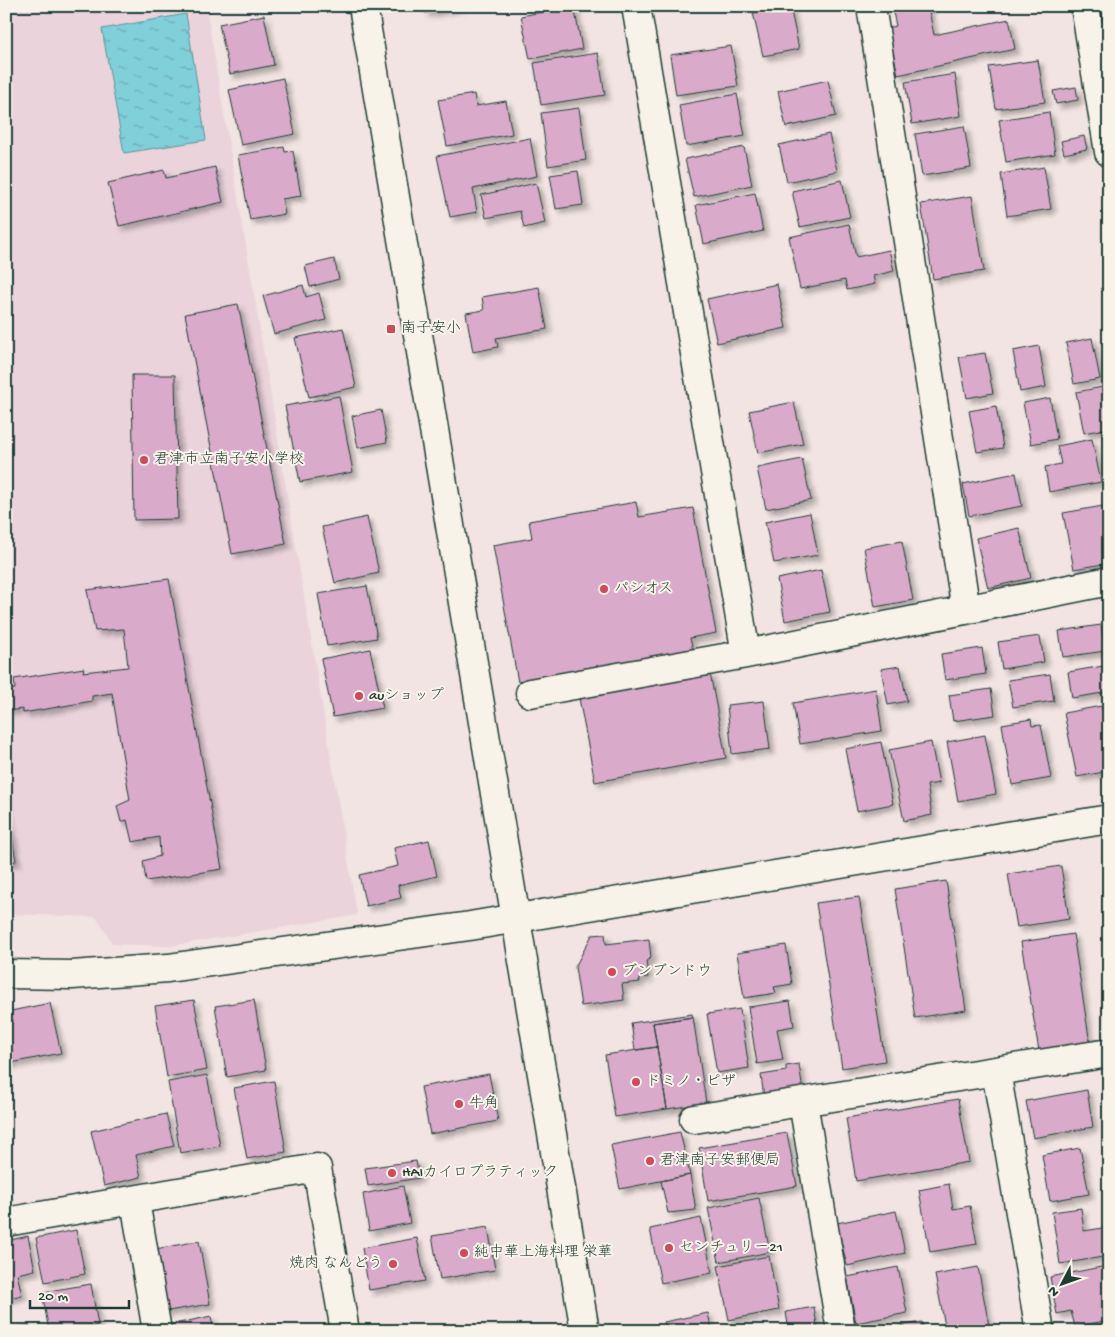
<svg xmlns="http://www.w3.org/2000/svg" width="1115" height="1337" font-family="'Gochi Hand','Klee One',sans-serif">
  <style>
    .built { fill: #ead3db }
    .water { fill: url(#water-ripples); stroke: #599598 }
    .building { fill: #daaaca; stroke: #1f3d34; filter: url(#shadow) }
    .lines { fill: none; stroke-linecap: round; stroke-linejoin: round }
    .minor-casing { stroke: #1f3d34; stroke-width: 31 }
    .minor { stroke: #f7f3e8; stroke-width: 28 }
    .poi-dot { fill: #d1495b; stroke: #f7f3e8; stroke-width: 2 }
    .labels { text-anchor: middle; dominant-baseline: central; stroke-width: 4; stroke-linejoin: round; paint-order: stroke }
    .poi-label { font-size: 15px; fill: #1f3d34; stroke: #f7f3e8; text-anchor: start }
  </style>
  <defs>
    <pattern id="water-ripples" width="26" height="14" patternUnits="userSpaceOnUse" patternTransform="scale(1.25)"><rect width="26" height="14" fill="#80d0da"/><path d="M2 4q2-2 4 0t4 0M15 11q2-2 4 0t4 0" fill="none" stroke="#68aab2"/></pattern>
    <filter id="shadow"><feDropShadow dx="4.5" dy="4.5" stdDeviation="2.5" flood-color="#0004"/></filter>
  </defs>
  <rect width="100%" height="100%" fill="#f1e4e2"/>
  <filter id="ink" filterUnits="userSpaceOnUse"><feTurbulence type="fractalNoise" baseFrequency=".02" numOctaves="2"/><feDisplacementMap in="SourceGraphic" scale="10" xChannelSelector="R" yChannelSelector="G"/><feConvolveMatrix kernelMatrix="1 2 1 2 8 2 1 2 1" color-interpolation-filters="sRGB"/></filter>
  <g filter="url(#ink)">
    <path class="built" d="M6 6H206L357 915 170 946 113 944 96 917 6 914Z"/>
    <path class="water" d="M186 14 206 140 124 153 102 29Z"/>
    <path class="building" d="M424 6H461L425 13Z
      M574 6 582 49 530 59 521 16Z
      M785 6H790L799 49 763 56 753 13Z
      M919 6H928L934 35 1009 19 1015 49 898 75 888 28 896 26 893 12Z
      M1097 6H1109V18L1100 19Z
      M264 15 274 65 230 74 219 24Z
      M731 46 738 86 676 95 670 55Z
      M598 53 605 95 541 105 534 63Z
      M1038 60 1045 102 996 109 989 67Z
      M955 74 961 116 912 124 905 82Z
      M283 78 295 134 241 145 229 90Z
      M828 80 836 116 786 127 778 91Z
      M1076 87 1078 100 1056 104 1053 91Z
      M474 94 476 106 506 101 512 134 447 146 438 100Z
      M737 94 745 136 686 146 679 105Z
      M579 108 586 160 548 166 541 113Z
      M1049 112 1055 154 1006 162 999 120Z
      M964 126 971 168 922 176 915 134Z
      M829 134 837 171 787 182 779 145Z
      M1084 136 1087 149 1064 154 1061 141Z
      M530 138 537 176 473 189 477 212 450 217 437 156Z
      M284 147 285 152 293 151 301 196 282 199 285 214 250 220 238 155Z
      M744 147 752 185 694 197 685 159Z
      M215 167 223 202 119 226 108 183 164 170 166 178Z
      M1044 167 1051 209 1007 216 1001 174Z
      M578 171 583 205 556 209 550 175Z
      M842 180 850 217 800 227 792 191Z
      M536 183 545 223 524 228 520 211 486 218 481 195Z
      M755 193 763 231 704 244 696 205Z
      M972 196 984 271 933 279 921 204Z
      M849 224 856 257 889 250 894 271 873 276 875 284 847 290 845 280 800 289 789 237Z
      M334 259 339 279 310 287 305 266Z
      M777 284 786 328 717 343 707 299Z
      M303 285 306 297 319 293 326 320 274 334 263 296Z
      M539 287 547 329 496 338 498 347 473 352 466 313 484 310 482 297Z
      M238 304 286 544 232 554 185 314Z
      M343 328 356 387 309 397 295 338Z
      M1092 338 1100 379 1074 384 1066 343Z
      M1039 346 1046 387 1020 392 1013 351Z
      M985 353 993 393 967 398 959 357Z
      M132 375H175L178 519 134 520Z
      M1103 387 1109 428 1084 433 1076 392Z
      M339 396 353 472 300 482 285 406Z
      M1050 398 1057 439 1031 444 1023 403Z
      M794 402 803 444 758 453 749 411Z
      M996 406 1003 448 977 452 969 411Z
      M381 410 387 442 358 448 352 416Z
      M1092 439 1101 482 1049 492 1045 467 1061 464 1057 446Z
      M802 459 811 500 766 509 757 468Z
      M1016 473 1022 506 969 516 963 484Z
      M636 502 639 517 693 508 716 633 690 638 693 650 518 682 493 545 532 538 529 521Z
      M1103 506 1109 536V563L1074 569 1063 513Z
      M810 513 818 555 774 563 765 522Z
      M367 517 379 573 335 583 322 527Z
      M1019 528 1031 578 988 588 976 538Z
      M902 541 913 600 875 607 864 548Z
      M821 570 830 612 785 621 777 579Z
      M169 579 222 869 146 881 143 861 160 856 159 837 132 842 127 820 121 822 117 806 130 800 112 693 92 696V701L23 713V709L6 711V689H15L14 679 84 668 83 672 128 667 124 629 95 631 87 590Z
      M367 586 377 638 327 646 318 594Z
      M1101 625 1105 651 1063 657 1059 631Z
      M1040 636 1044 662 1002 669 998 642Z
      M982 648 986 674 945 680 941 654Z
      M370 649 383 708 333 717 321 659Z
      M1109 665V692L1072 698 1068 672Z
      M900 666 907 701 888 705 881 669Z
      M710 673 726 758 595 782 579 698Z
      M1050 674 1054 701 1013 707 1008 680Z
      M876 689 882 731 800 744 793 703Z
      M991 689 995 715 953 721 949 695Z
      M764 701 770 749 732 754 727 705Z
      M1101 706 1109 743V771L1077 777 1064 713Z
      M1031 719 1032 726 1041 725 1051 778 1012 785 1002 724Z
      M985 735 996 794 958 801 947 742Z
      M881 742 893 804 857 811 845 749Z
      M931 742 939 783 927 785 932 815 904 821 889 750Z
      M6 802 16 861 6 863Z
      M429 840 437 876 398 885 401 898 366 906 359 875 398 866 394 848Z
      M1061 866 1069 919 1017 927 1008 874Z
      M946 881 966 1010 915 1018 895 889Z
      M859 897 885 1061 842 1068 816 903Z
      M605 934 606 944 649 939 651 958 646 961 648 977 639 978 640 982 622 984 624 1000 581 1006 575 967 592 935Z
      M1073 934 1090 1044 1039 1051 1021 942Z
      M786 945 792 984 774 987 776 993 744 998 737 953Z
      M194 1000 207 1070 167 1077 155 1006Z
      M254 1000 266 1070 227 1077 215 1006Z
      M790 1001 794 1026 777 1029 783 1060 757 1064 748 1007Z
      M50 1003 61 1053 6 1064V1012Z
      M740 1009 749 1068 717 1073 707 1014Z
      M692 1014 693 1017 653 1023 657 1047 635 1050 631 1023Z
      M693 1017 706 1103 667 1109 653 1023Z
      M657 1047 667 1109 615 1117 605 1055Z
      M799 1064 803 1092 764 1098 761 1075 786 1071V1066Z
      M489 1074 498 1121 430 1134 421 1087Z
      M207 1075 220 1146 180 1153 168 1082Z
      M274 1081 286 1152 247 1159 234 1088Z
      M1087 1090 1093 1127 1033 1138 1026 1101Z
      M958 1099 969 1162 856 1181 846 1118Z
      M166 1114 174 1146 136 1155 141 1177 104 1186 91 1131Z
      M680 1132 690 1175 620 1189 611 1145Z
      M787 1133 797 1186 708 1201 699 1148Z
      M1080 1148 1089 1194 1050 1201 1042 1155Z
      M416 1161 419 1178 368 1186 365 1168Z
      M690 1175 696 1210 668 1213 661 1181Z
      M949 1184 953 1209 970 1206 977 1244 930 1252 919 1190Z
      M403 1186 410 1223 369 1231 363 1194Z
      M759 1198 770 1252 719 1262 708 1208Z
      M1081 1208 1084 1231 1109 1227V1256L1060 1264 1052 1212Z
      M896 1211 905 1253 847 1266 837 1223Z
      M701 1218 712 1273 661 1283 650 1229Z
      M488 1227 495 1270 440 1279 432 1236Z
      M76 1230 85 1274 45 1282 36 1238Z
      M28 1236 35 1270 17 1274 22 1295 6 1299V1241Z
      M417 1238 425 1281 369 1290 362 1248Z
      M199 1241 210 1304 162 1312 150 1250Z
      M769 1256 779 1310 729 1320 718 1266Z
      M1106 1266 1109 1278V1320L1075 1327 1071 1311 1057 1314 1050 1277Z
      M898 1267 907 1313 856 1323 847 1277Z
      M978 1267 990 1331H946L935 1275Z
      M91 1284 98 1325 66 1331H49L42 1292Z
      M814 1307 818 1331H789L786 1312Z
      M708 1313 712 1331H666L664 1322Z
      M211 1316 214 1331H171L170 1325Z
      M922 1322 924 1331H873Z
      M30 1326 31 1331H6V1329Z"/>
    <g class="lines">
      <g class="minor-casing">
        <path id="minor" d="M363 6 585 1331
          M636 6 746 654
          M871 6 966 610
          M1085 6 1109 152
          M530 693 746 654 1109 581
          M6 974 72 975 168 968 470 926 1109 819
          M996 1071 1040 1331
          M803 1102 841 1331
          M694 1119 1109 1053
          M135 1201 157 1331
          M6 1222 317 1168 345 1331"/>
      </g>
      <use href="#minor" class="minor"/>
    </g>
  </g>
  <g class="poi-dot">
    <rect x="386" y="324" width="10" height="10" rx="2.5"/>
    <circle cx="144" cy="460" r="5"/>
    <circle cx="604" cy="589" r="5"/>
    <circle cx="359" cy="696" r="5"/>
    <circle cx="612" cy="972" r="5"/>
    <circle cx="636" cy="1082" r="5"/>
    <circle cx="459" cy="1104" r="5"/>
    <circle cx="650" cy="1161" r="5"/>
    <circle cx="392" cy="1173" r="5"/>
    <circle cx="669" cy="1248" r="5"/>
    <circle cx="464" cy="1253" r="5"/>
    <circle cx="393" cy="1264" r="5"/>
  </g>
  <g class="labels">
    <g class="poi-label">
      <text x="401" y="329">南子安小</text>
      <text x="154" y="460">君津市立南子安小学校</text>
      <text x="614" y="589">パシオス</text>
      <text x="369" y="696">auショップ</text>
      <text x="622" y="972">ブンブンドウ</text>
      <text x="646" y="1082">ドミノ・ピザ</text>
      <text x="469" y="1104">牛角</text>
      <text x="660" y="1161">君津南子安郵便局</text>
      <text x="402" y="1173">HAIカイロプラティック</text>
      <text x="679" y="1248">センチュリー21</text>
      <text x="474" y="1253">純中華上海料理 栄華</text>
      <text x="383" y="1264" text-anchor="end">焼肉 なんどう</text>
    </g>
  </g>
  <rect width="1115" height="1337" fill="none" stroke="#f7f3e8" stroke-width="25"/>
  <rect x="12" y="12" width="1090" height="1312" fill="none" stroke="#1f3d34" stroke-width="2" filter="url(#ink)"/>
  <g transform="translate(1062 1284) rotate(229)" stroke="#f7f3e8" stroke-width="4" paint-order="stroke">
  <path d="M0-4L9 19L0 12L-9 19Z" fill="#1f3d34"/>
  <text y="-8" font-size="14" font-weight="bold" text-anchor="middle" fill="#1f3d34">N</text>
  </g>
  <path d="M30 1300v8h99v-8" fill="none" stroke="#1f3d34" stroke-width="2.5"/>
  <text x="38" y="1300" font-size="15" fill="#1f3d34" stroke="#f7f3e8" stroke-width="4" paint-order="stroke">20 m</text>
</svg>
